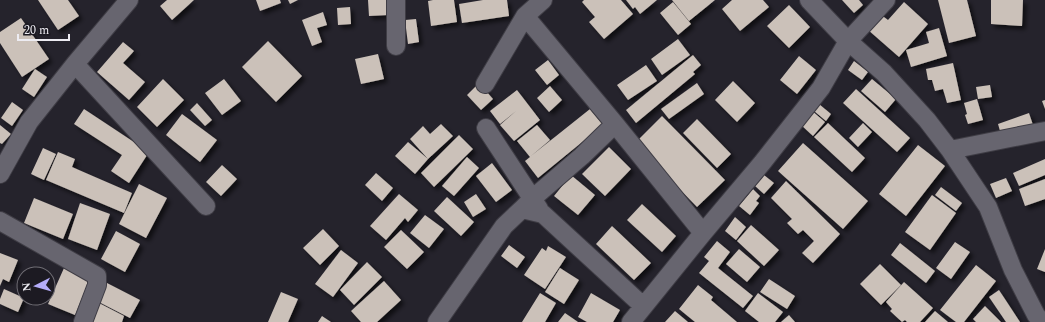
<svg xmlns="http://www.w3.org/2000/svg" width="1045" height="322" font-family="Spectral,serif">
  <style>
    .building { fill: #cbc1b9; filter: url(#shadow) }
    .lines { fill: none; stroke-linecap: round; stroke-linejoin: round }
    .minor-casing { stroke: #3f3d45; stroke-width: 20 }
    .minor { stroke: #67656f; stroke-width: 18 }
  </style>
  <defs>
    <filter id="shadow"><feDropShadow dx="3.5" dy="3.5" stdDeviation="2" flood-color="#0009"/></filter>
  </defs>
  <rect width="100%" height="100%" fill="#25232c"/>
  <path class="building" d="M38 0H68L79 16 58 30Z
    M167 0H194L172 20 160 6Z
    M256 0H280L281 3 260 11Z
    M288 0H298L290 4Z
    M368 0H387L388 15 369 16Z
    M433 0H454L457 22 431 26 428 1Z
    M483 0H507L509 16 462 23 459 4Z
    M584 0H621L633 14 604 39 589 22 595 17 582 2Z
    M626 0H657L640 14 635 7 633 9Z
    M672 0H715L689 21Z
    M732 0H763L769 7 740 31 722 9Z
    M842 0H859L863 5 854 13Z
    M938 0H967L976 36 949 43Z
    M991 0H1023L1022 26 991 24Z
    M673 2 691 24 678 35 660 13Z
    M904 2 928 24 899 57 867 29 880 14 888 20Z
    M789 5 810 27 789 48 767 26Z
    M350 7 351 24 338 25 337 8Z
    M323 12 327 25 317 28 322 42 312 46 302 20Z
    M21 18 49 59 22 77 0 43V32Z
    M416 19 419 42 408 44 405 20Z
    M939 28 947 56 911 67 906 50 929 43 926 32Z
    M678 39 690 55 662 75 651 59Z
    M268 41 302 76 276 102 242 67Z
    M123 42 134 51 123 63 145 82 129 100 97 72Z
    M378 54 384 79 361 84 355 59Z
    M693 55 701 65 693 72 695 74 636 123 626 110Z
    M799 56 816 70 797 94 780 80Z
    M548 60 559 75 547 85 535 70Z
    M854 61 868 72 862 80 848 70Z
    M953 63 961 100 947 103 943 89 935 91 932 80H928L926 69Z
    M646 65 657 81 628 100 617 85Z
    M35 69 47 77 34 97 22 89Z
    M163 79 184 100 157 127 137 107Z
    M224 79 241 101 222 115 205 93Z
    M872 79 896 99 885 112 861 91Z
    M733 81 755 103 737 122 715 100Z
    M479 83 493 99 481 110 467 95Z
    M697 83 704 94 669 119 661 109Z
    M990 85 992 97 978 99 976 87Z
    M550 86 562 100 549 112 537 98Z
    M856 89 910 138 897 152 843 103Z
    M517 90 540 120 514 141 500 125 516 111 500 124 490 111Z
    M977 99 983 120 968 124 965 115 967 114 964 103Z
    M1045 100V109L1042 101Z
    M12 102 23 110 12 126 1 118Z
    M197 103 212 120 205 126 190 110Z
    M819 104 831 114 826 121 814 111Z
    M84 109 149 152 129 183 111 171 122 155 74 124Z
    M590 109 603 125 538 178 525 161 530 157 517 141 537 125 550 140 531 156Z
    M811 110 825 122 813 136 800 124Z
    M1029 113 1034 128 1002 138 998 124Z
    M182 114 217 140 200 162 166 135Z
    M662 116 725 180 697 207 635 143Z
    M697 119 731 154 717 168 683 133Z
    M828 123 865 158 852 172 814 137Z
    M863 123 872 132 858 147 849 138Z
    M441 124 453 136 428 159 410 139 423 126 430 134Z
    M0 125 11 134 2 144 0 143Z
    M459 135 473 149 434 187 421 173Z
    M408 142 428 159 415 174 395 156Z
    M803 143 868 201 843 229 778 171Z
    M918 145 945 166 906 216 879 194Z
    M609 147 631 169 605 196 582 174Z
    M43 148 56 154 44 180 31 174Z
    M58 152 75 159 72 167 132 193 124 213 46 180Z
    M467 157 479 168 454 196 442 186Z
    M1045 159V175L1019 186 1013 173Z
    M492 163 512 190 496 202 476 176Z
    M222 165 237 179 221 196 206 182Z
    M376 173 393 188 382 201 365 185Z
    M571 175 595 195 578 215 554 196Z
    M764 175 774 183 764 194 755 186Z
    M1006 178 1012 191 996 198 990 184Z
    M1045 179V199L1025 206 1019 189Z
    M786 181 840 234 813 263 802 253 814 241 803 230 798 234 787 223 792 219 771 198Z
    M139 184 167 198 146 238 119 224Z
    M941 187 962 203 956 211 935 195Z
    M753 189 760 196 756 201 759 203 750 215 739 206Z
    M399 194 418 210 408 222 405 218 386 240 370 226Z
    M476 194 486 209 473 217 464 202Z
    M932 195 956 213 930 250 905 232Z
    M447 197 474 222 461 236 434 211Z
    M34 198 73 214 63 239 24 223Z
    M80 203 110 214 97 250 68 239Z
    M642 204 676 236 662 252 627 220Z
    M425 215 444 229 429 248 410 233Z
    M735 217 746 227 736 240 725 231Z
    M751 225 779 250 764 266 737 241Z
    M612 226 651 263 634 280 596 244Z
    M323 229 339 246 320 265 303 248Z
    M401 230 424 252 407 269 384 247Z
    M116 231 140 244 125 272 101 259Z
    M717 241 730 252 718 268 753 296 743 308 699 273 709 261 704 257Z
    M955 242 970 252 951 279 936 268Z
    M900 243 935 271 926 283 891 255Z
    M509 245 525 257 517 268 501 256Z
    M548 246 566 257 545 289 524 275 542 248 546 251Z
    M739 249 760 267 747 282 726 264Z
    M1045 249V272L1037 269Z
    M341 250 358 263 333 297 315 284Z
    M0 253 18 260 9 282 3 279 0 286Z
    M367 262 382 277 354 305 340 290Z
    M880 264 901 285 881 305 860 284Z
    M976 265 996 281 964 322H956L940 310Z
    M64 268 90 278 75 315 48 304Z
    M560 268 579 280 564 304 545 292Z
    M769 279 795 296 787 309 760 292Z
    M384 281 401 300 377 322H361L351 311Z
    M904 282 933 308 920 322H907L905 320 902 322 890 311 892 309 886 302Z
    M107 283 140 300 130 318 97 301Z
    M698 285 713 297 711 300 737 322H695L679 309Z
    M4 289 24 298 18 312 0 304V299Z
    M999 290 1020 322H1006L989 297Z
    M281 292 298 299 288 322H268Z
    M540 293 556 303 545 322H522Z
    M591 293 620 310 613 322H587L578 317Z
    M758 293 783 312 775 322H759L745 311Z
    M97 302 124 316 122 322H87Z
    M985 306 1001 322H976L973 319Z
    M675 311 688 322H665Z
    M935 311 948 322H925Z
    M565 313 578 322H558Z
    M789 315 795 322H781Z
    M322 316 331 322H318Z"/>
  <g class="lines">
    <g class="minor-casing">
      <path id="minor" d="M396 0V46
        M809 0 848 41 884 73 927 120 950 150 988 207 1013 270 1036 315 1042 322
        M525 16 615 124 703 233
        M75 64 206 206
        M485 84 525 16 543 0
        M486 128 539 209
        M950 150 1045 131
        M0 174 29 122 75 64 129 0
        M522 209 533 198 582 156 615 124
        M0 221 97 276V285L83 322
        M437 322 504 226 522 209 543 214 643 306
        M631 322 703 233 762 163 821 88 848 41 886 0"/>
    </g>
    <use href="#minor" class="minor"/>
  </g>
  <g transform="translate(36 286) rotate(264)"><circle r="19" fill="#1c1a22" stroke="#706e75"/>
  <path d="M0-3L7 15L0 10L-7 15Z" fill="#b4acf9"/>
  <text y="-6" font-size="11" font-weight="bold" text-anchor="middle" fill="#edecf2">N</text>
  </g>
  <path d="M18 34v6h51v-6" fill="none" stroke="#edecf2" stroke-width="2"/>
  <text x="24" y="34" font-size="12" fill="#edecf2" stroke="#1c1a22" stroke-width="3" paint-order="stroke">20 m</text>
</svg>
